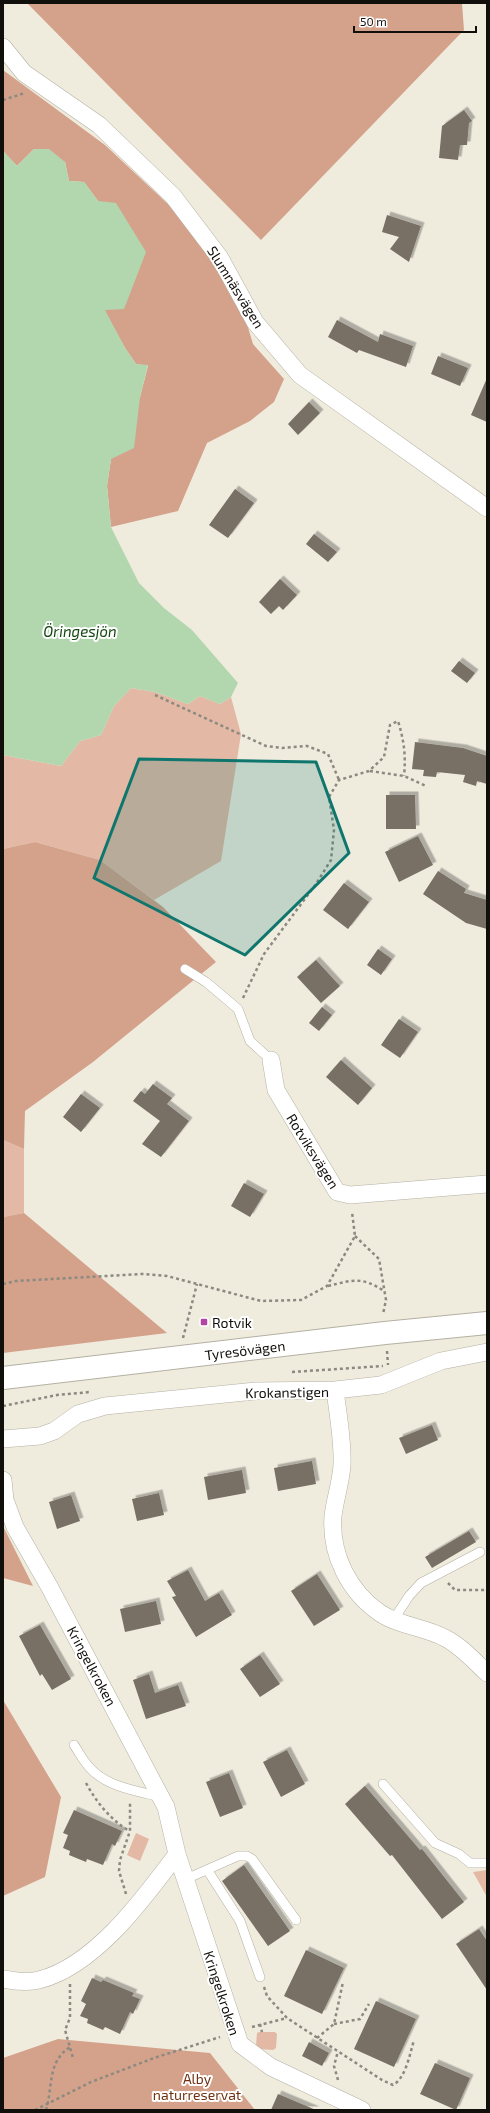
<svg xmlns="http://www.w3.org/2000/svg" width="490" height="2113" font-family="'Exo 2',sans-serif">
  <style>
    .green { fill: #e3b8a5 }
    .forest { fill: #d4a28b }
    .water { fill: #b2d7af }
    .building { fill: #786f65; filter: url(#shadow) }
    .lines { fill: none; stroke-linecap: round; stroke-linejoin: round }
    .lane-casing { stroke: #b4b0a3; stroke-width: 10 }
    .street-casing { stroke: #b4b0a3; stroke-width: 18 }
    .secondary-casing { stroke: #b4b0a3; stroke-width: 24 }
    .path { stroke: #8c8980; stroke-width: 2.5; stroke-dasharray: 3 3; stroke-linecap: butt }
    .lane { stroke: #fff; stroke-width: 9 }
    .street { stroke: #fff; stroke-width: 17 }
    .secondary { stroke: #fff; stroke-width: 22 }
    .marked { fill: #0f766e; fill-opacity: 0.2; stroke: #0f766e; stroke-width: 3; stroke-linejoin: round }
    .poi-dot { fill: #b245a4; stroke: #fff; stroke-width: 1.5 }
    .labels { text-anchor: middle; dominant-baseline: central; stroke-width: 4; stroke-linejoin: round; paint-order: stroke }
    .street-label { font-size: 14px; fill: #110f0b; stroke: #fff }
    .poi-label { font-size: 14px; fill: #110f0b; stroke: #fff; text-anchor: start }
    .park-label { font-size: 14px; fill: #6f3210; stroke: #fff }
    .water-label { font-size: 15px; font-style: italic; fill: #154813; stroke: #fff }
  </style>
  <defs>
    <filter id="shadow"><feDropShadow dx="3.5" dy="-3.5" stdDeviation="0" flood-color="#0004"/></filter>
  </defs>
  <rect width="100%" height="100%" fill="#efecde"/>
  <path class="green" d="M131 688 155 692 188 704 200 696 220 704 231 697 241 734 221 861 154 900 100 860 35 842 3 849V755L61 766 80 741 101 735 114 706Z
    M3 1140 24 1149V1213L3 1217Z
    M136 1833 149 1839 140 1861 127 1855Z
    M487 1870V1897L473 1872Z
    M259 2032H275L277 2034 276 2048 273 2050 258 2049 256 2046 257 2033Z"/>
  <path class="forest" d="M27 3H462L464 30 261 240Z
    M3 70 105 145 170 206 213 256 247 324 253 344 284 379 274 402 250 421 207 443 178 511 111 527 107 486 111 459 140 397 148 366 136 364 125 348 104 310 98 201 84 182 69 181 65 162 34 149 17 166 3 151Z
    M35 842 100 860 163 907 216 962 93 1062 25 1111 24 1149 3 1140V849Z
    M24 1213 167 1333 3 1353V1217Z
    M3 1526 33 1586 3 1578Z
    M3 1700 61 1797 45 1877 3 1896Z
    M58 2039 210 2053 255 2110H3V2058Z"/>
  <path class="water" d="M34 149H49L65 162 69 181 84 182 98 201 116 203 146 252 124 309 105 310 125 348 136 364 148 365 140 397 134 448 111 459 107 486 111 527 139 583 164 608 192 630 238 683 231 697 220 704 200 696 188 704 155 692 131 688 114 706 101 735 80 741 61 766 3 755V151L17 166Z"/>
  <path class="building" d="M464 110 472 121 469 123 467 145H460L458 160 439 158 442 126Z
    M387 215 421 226 409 262 390 249 399 237 382 232Z
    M337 320 378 342 380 334 413 346 406 367 359 350 357 353 328 337Z
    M438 356 468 368 460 386 431 374Z
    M487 378V422L471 415Z
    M309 402 320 413 298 435 288 424Z
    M235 489 254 503 228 538 209 525Z
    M314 534 337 552 328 562 306 544Z
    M280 579 297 595 283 610 279 606 271 614 259 602Z
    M459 661 475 673 467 683 451 671Z
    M415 742 463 748 487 756V784L477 781 476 786 463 782 465 775 437 772 436 777 423 776 424 770 412 769Z
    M386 795H415L416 829H386Z
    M418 836 433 865 399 882 385 852Z
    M438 871 466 889 464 893 487 900V929L466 923 423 894Z
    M344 883 369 902 348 929 323 910Z
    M378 949 392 959 381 975 367 965Z
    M316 960 340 986 321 1003 297 977Z
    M322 1007 332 1015 319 1031 309 1023Z
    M399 1019 418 1032 400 1058 381 1045Z
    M341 1060 372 1088 358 1105 326 1077Z
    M153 1084 172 1098 167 1104 189 1121 161 1157 142 1144 160 1121 133 1101 141 1091 145 1094Z
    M81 1094 100 1108 81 1132 63 1117Z
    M244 1183 264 1194 250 1217 231 1206Z
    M432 1425 438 1440 406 1454 399 1438Z
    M312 1461 316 1484 278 1491 274 1468Z
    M242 1470 246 1493 208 1500 204 1477Z
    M159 1493 164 1515 137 1521 132 1499Z
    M71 1495 80 1521 57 1529 49 1502Z
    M469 1531 476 1542 432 1568 425 1557Z
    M188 1570 205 1601 219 1593 232 1615 196 1637 172 1597 176 1596 167 1581Z
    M317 1574 340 1610 314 1626 291 1591Z
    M156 1601 161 1624 125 1632 120 1609Z
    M40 1625 71 1679 52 1690 42 1674 40 1676 19 1636Z
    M260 1655 280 1684 260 1697 240 1669Z
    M149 1674 155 1693 178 1685 186 1706 146 1719 133 1680Z
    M287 1750 305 1784 281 1797 263 1762Z
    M229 1773 243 1808 220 1817 206 1782Z
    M365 1786 420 1850 422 1849 464 1902 442 1919 392 1855 390 1856 345 1804Z
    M74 1810 122 1831 115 1846 112 1844 103 1865 87 1859 86 1862 69 1855 70 1851 63 1848 68 1835 63 1833Z
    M244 1865 290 1931 268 1946 222 1881Z
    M479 1929 487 1941V1990L456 1944Z
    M306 1950 344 1968 322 2014 284 1996Z
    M92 1978 101 1982 103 1980 134 1993 132 1996 140 1999 133 2014 130 2012 120 2034 105 2027 103 2030 87 2023 88 2019 80 2016 86 2004 81 2001Z
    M376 2001 416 2019 394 2067 354 2049Z
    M309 2042 329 2053 322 2066 302 2056Z
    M435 2063 470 2078 456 2110 420 2094Z
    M278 2094 316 2110H271Z"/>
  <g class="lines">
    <g class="lane-casing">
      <path id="lane" d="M185 969 206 982 238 1009 250 1041 271 1060
        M394 1619 409 1596 421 1583 480 1552
        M74 1745C79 1752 83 1761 90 1768 107 1787 137 1791 161 1797
        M383 1784 435 1843 459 1854 470 1863H487
        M208 1871 240 1921 260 1977
        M186 1879 238 1856H247L252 1859 296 1920"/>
    </g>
    <g class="street-casing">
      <path id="street" d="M3 47 24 73 99 125 173 196 220 258 255 322 300 375 487 508
        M271 1060 276 1090 337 1192 350 1195 487 1184
        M335 1390 381 1385 441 1361 487 1352
        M3 1439 40 1436 54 1431 78 1414 105 1406 256 1391 335 1390C338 1415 343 1440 342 1465 341 1482 335 1499 333 1516 330 1554 349 1592 380 1613 399 1626 425 1627 445 1638 461 1646 474 1661 487 1673
        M3 1480 5 1500 15 1527 49 1586 166 1807 177 1854 240 2044 271 2067 362 2110
        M3 1979C15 1981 27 1983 39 1980 95 1966 144 1898 177 1854"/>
    </g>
    <g class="secondary-casing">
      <path id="secondary" d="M3 1378 385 1333 487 1323"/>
    </g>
    <path class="path" d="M3 100 25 93
      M155 695 266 746 282 748 307 746 328 754 339 780
      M370 771 404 776 426 786
      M243 998 264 954 316 884 331 860 334 830 329 797 339 780 369 771 384 757 390 725 398 721C404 740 406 756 404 776
      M355 1236 379 1259 386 1300 383 1314
      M3 1284 16 1281 142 1274 167 1276 261 1301 301 1300 327 1286 355 1236 352 1212
      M328 1286C353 1280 361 1276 384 1291
      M183 1338 197 1284
      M387 1351 388 1365
      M292 1372 383 1366
      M3 1406 57 1395 90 1392
      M448 1583 455 1590H487
      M86 1783C97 1803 110 1819 129 1831
      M126 1894 119 1871 120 1860 130 1831V1802
      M70 1984V2018L65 2030 73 2058
      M264 1987 267 1996 287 2018 382 2080 393 2085C406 2078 410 2053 414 2040
      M260 2024 262 2032
      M334 2024 360 2019 369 2004
      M252 2027 287 2018
      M317 2038 334 2024 343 1982
      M338 2080 334 2066 338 2051
      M35 2110 91 2082 154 2058 220 2037
      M46 2110C53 2087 47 2062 70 2047"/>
    <use href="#lane" class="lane"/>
    <use href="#street" class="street"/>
    <use href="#secondary" class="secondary"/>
  </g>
  <path class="marked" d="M139 759 316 762 349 853 245 955 94 878Z"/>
  <rect class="poi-dot" x="200" y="1318" width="8" height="8" rx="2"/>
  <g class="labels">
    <g class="street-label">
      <text transform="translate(236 287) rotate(58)">Slumnäsvägen</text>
      <text transform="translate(313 1151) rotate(58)">Rotviksvägen</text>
      <text transform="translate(245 1350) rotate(-7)">Tyresövägen</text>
      <text transform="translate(287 1392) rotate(-1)">Krokanstigen</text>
      <text transform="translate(92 1666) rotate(62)">Kringelkroken</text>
      <text transform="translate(222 1993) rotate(72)">Kringelkroken</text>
    </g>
    <g class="poi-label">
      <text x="212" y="1322">Rotvik</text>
    </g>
    <g class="park-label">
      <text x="197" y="2078">Alby<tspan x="197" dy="16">naturreservat</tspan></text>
    </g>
    <g class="water-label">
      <text x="80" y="631">Öringesjön</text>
    </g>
  </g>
  <rect width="490" height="2113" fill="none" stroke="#110f0b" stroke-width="8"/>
  <path d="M354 26v6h122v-6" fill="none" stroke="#110f0b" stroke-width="2"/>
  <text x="360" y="26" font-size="12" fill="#110f0b" stroke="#ffffff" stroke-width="3" paint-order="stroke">50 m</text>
</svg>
